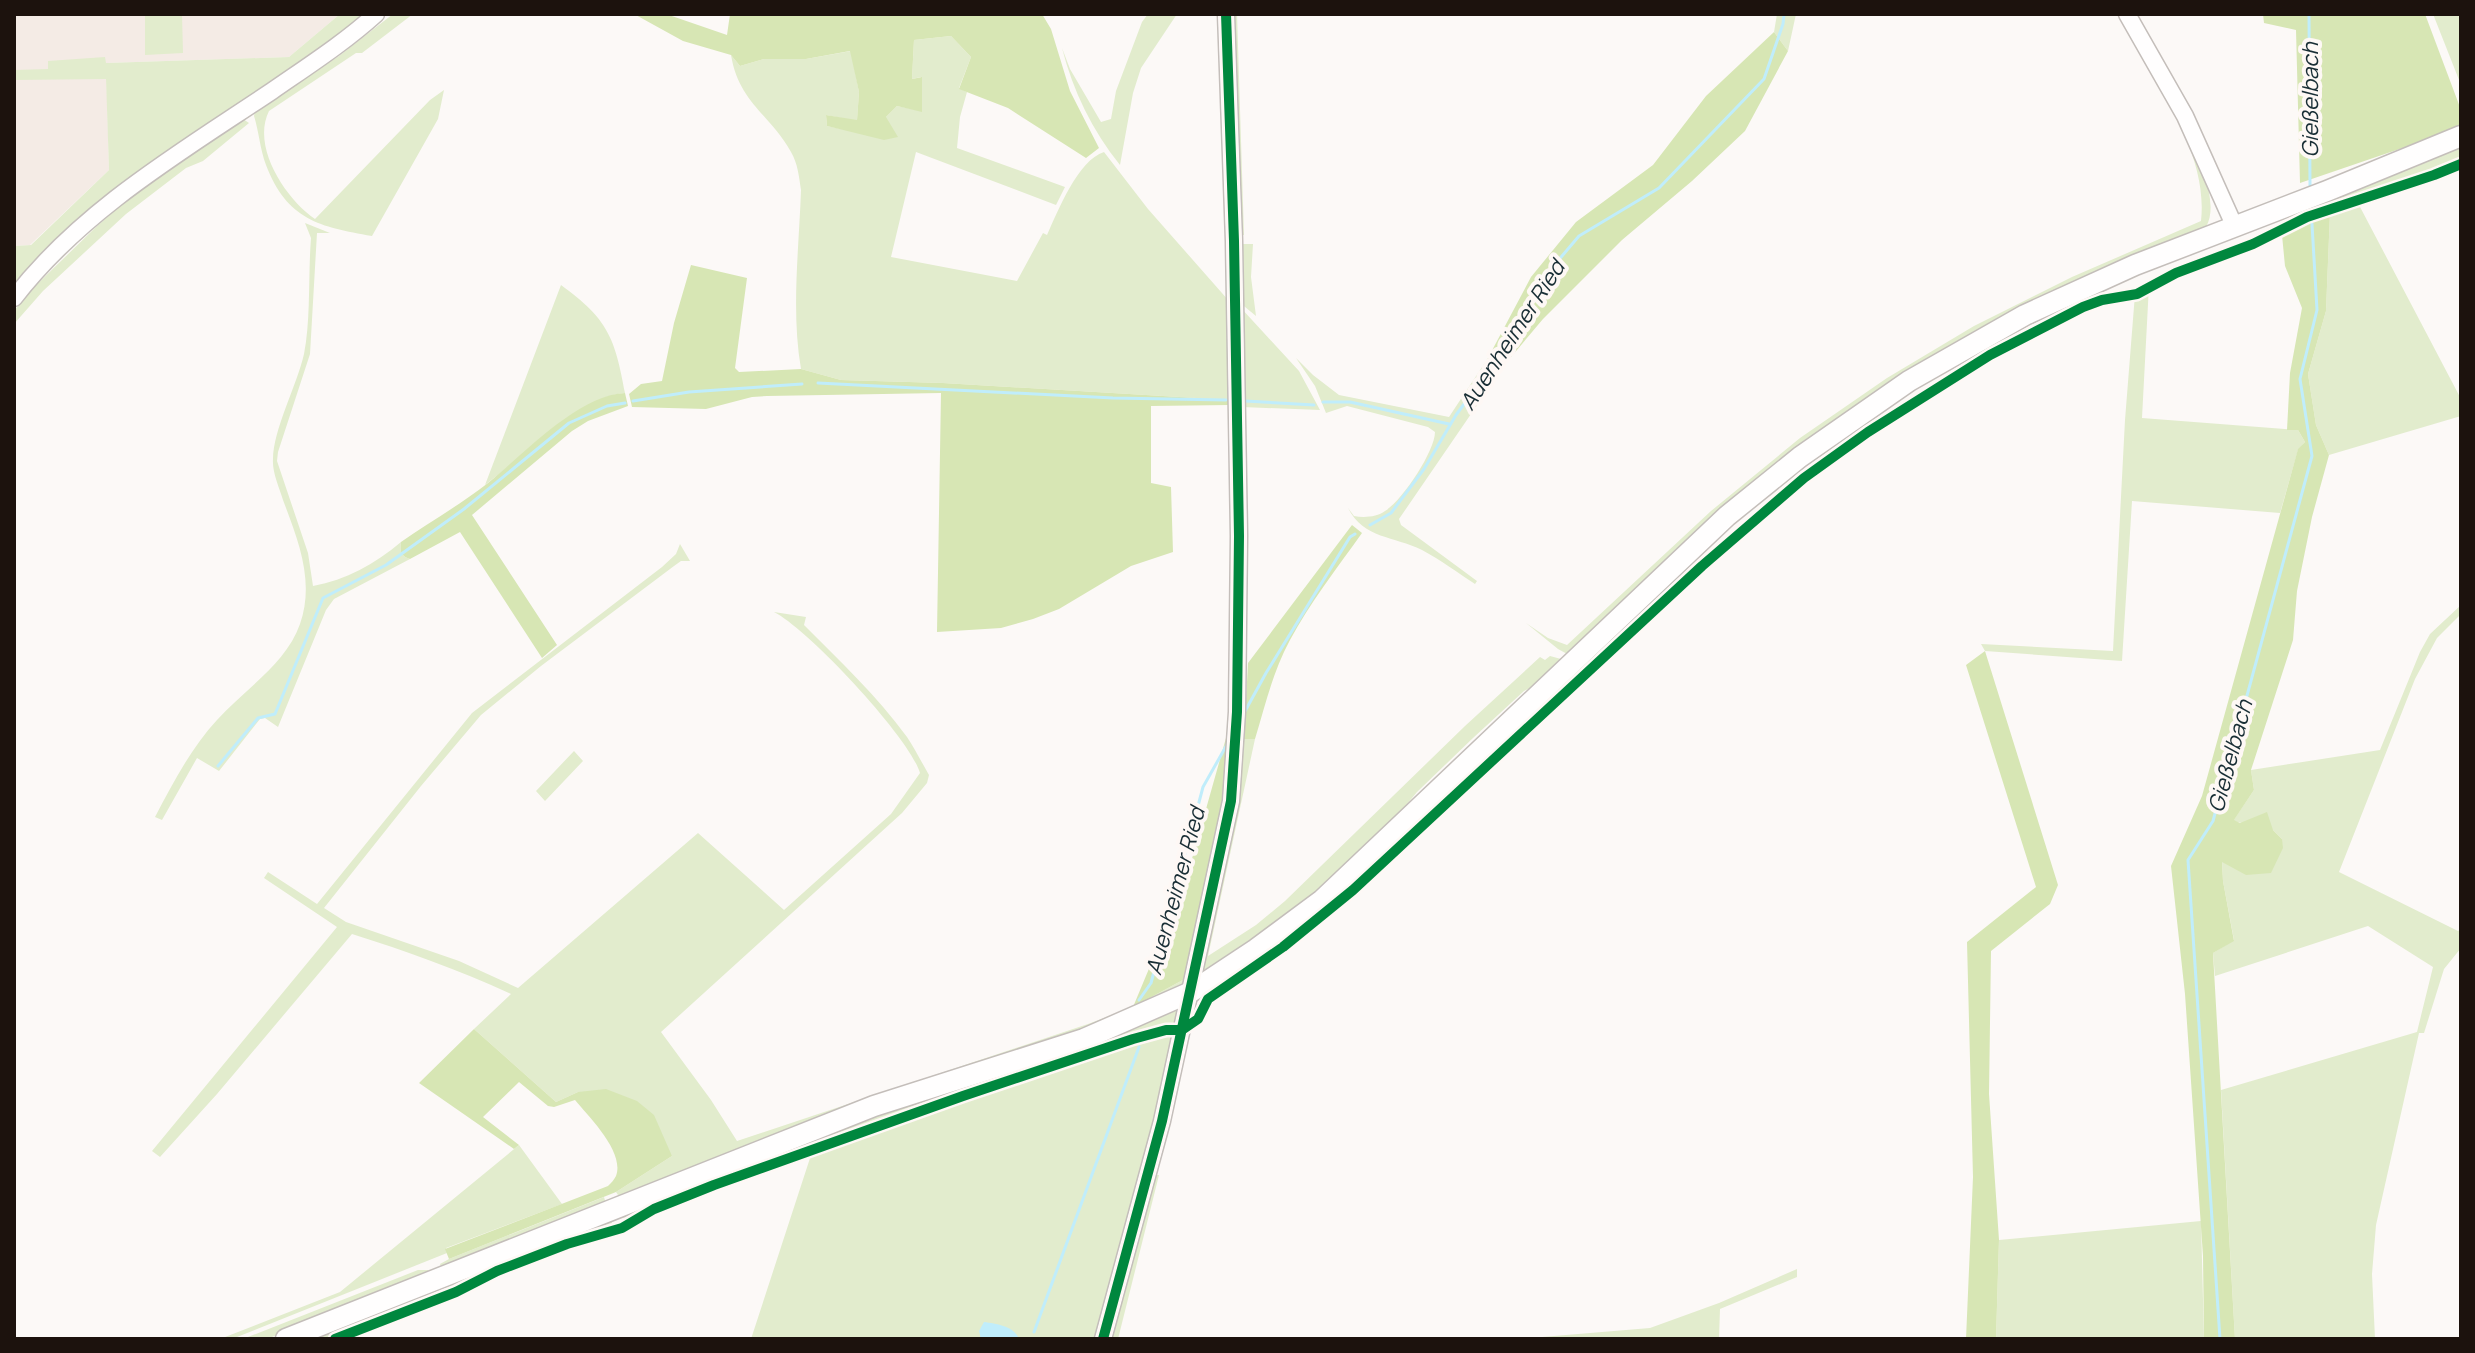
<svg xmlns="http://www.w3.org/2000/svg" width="2475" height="1353" font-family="Manrope,sans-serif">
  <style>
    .built { fill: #f4ebe5 }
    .green { fill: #e2eccd }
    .forest { fill: #d7e6b4 }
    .water { fill: #c0edfb }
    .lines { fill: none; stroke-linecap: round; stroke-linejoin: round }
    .stream { stroke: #c0edfb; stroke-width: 3 }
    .minor-casing { stroke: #c4beba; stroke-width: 19 }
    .major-casing { stroke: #c4beba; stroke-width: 23 }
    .minor { stroke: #fffefe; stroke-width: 16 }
    .major { stroke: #fffefe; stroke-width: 20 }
    .cycleway-casing { stroke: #fef8f5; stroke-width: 15 }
    .cycleway { stroke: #00873e; stroke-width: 10 }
    .labels { text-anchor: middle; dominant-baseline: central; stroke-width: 8; stroke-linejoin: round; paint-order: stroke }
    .water-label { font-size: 22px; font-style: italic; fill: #192e35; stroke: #fef8f5 }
  </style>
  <rect width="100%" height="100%" fill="#fcf9f7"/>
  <path class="built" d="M14 14H340L289 57 106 63 109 170 30 245 14 246Z"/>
  <path class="green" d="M145 14H182L183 53 145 55Z
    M340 14H366L14 288V246L31 245 109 170 106 79 14 80V70L48 69V61L105 57 106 63 289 57Z
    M393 14H413L362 53H356L269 111C251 147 286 199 315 219L430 100 444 90 438 119 372 236C320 227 287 220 266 165 260 149 259 132 254 116L255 110 339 56Z
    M1148 14H1177L1141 68 1133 93 1120 165C1092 130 1073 91 1062 48L1070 69 1101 122 1111 119 1116 91 1142 22Z
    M1231 14H1237L1244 235H1237Z
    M1777 14H1796L1788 51 1774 32Z
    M2433 14H2461V85Z
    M951 36 971 57 959 88 967 92 960 117 957 148 1065 187 1056 205 916 152 891 257 1017 281 1043 233 1047 235C1058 211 1078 160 1104 152L1148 209 1229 301 1230 400 943 383 841 380 801 369C791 311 799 249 801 190 799 177 798 164 791 152 770 114 739 103 731 55L740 66 764 59H806L851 51 859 92 857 121 826 115 827 126 856 132 886 117 897 106 922 111 921 77 912 79 914 40Z
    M2153 71C2171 104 2227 191 2206 227L1921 367 1569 655 1558 649 1526 623 1548 638 1567 645 1711 511 1800 438 1887 378 1974 326 2072 277 2201 221C2207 167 2176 117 2153 71Z
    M243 119 249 123 203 161 186 168 126 214 43 291 14 324V311L27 294 96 227 136 192Z
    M2461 147V160L2441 169 2333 203 2332 197Z
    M2359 205 2461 399V416L2329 455 2316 425 2308 374 2326 311 2330 213Z
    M305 223 330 233H317L310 354 278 452 277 461 308 553 313 586C346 580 375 564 401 542 400 551 400 556 410 559L334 599 326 610 278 727 265 718 260 719 219 771 197 758 162 820 155 817C173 783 191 748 217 720 245 689 286 664 300 624 315 581 298 540 283 500 279 487 272 472 273 459 273 430 297 385 304 354 311 319 308 275 311 238Z
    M1237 244H1253L1251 277 1256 316 1239 302Z
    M561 285C608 319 615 338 625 393 609 394 594 402 580 410L485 485Z
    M2149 285 2142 418 2298 430 2305 442 2298 450 2280 513 2132 501 2122 661 1985 651 1981 644 2113 651 2125 420 2135 294Z
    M1241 308 1299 371 1320 410 1242 407Z
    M1296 358 1313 375 1339 395 1449 417 1488 358 1506 363 1399 519 1401 525 1477 581 1475 584C1458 573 1441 560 1422 550 1394 536 1364 539 1348 508L1354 516C1364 518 1377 517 1385 511 1402 501 1435 451 1435 432L1428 427 1347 406 1326 413 1315 386Z
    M680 544 690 561H681L674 566 541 666 481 715 421 786 324 908 346 922 459 961 518 988 698 833 784 910 891 814 920 773C910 738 808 629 774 612L806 617 804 625C840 661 877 696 907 737 915 749 922 763 929 775L927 783 902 813 661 1032 711 1100 737 1141 1088 1024 1133 1007 1192 975 1189 985 1139 1010 620 1198 616 1192 672 1156 578 1092 556 1102 474 1029 511 994C459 970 406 951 352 934L217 1094 160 1157 152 1151 337 927 264 878 268 872 317 904 472 713 662 567 676 554Z
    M2461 605V614L2437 638 2415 679 2339 872 2458 931 2461 929V948L2444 969 2424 1033H2419L2376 1225 2372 1274 2375 1339H2235L2221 1090 2417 1032 2433 967 2368 926 2215 976 2213 953 2234 940 2223 881 2222 861 2282 839 2273 830 2233 821 2254 790 2251 770 2380 750 2420 652 2430 634Z
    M1550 656 1561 659 1562 663 1544 681 1524 691 1473 738 1417 792 1384 832 1309 902 1207 976 1202 973 1237 796 1244 739H1255L1208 956 1256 925 1285 901 1465 726 1540 657 1545 660Z
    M574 751 583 761 545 801 536 791Z
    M1178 1006 1177 1022 1127 1036 830 1139 655 1206 631 1220 622 1217 621 1215 709 1175Z
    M1163 1035H1172L1175 1039 1099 1339H751L812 1152 1120 1047Z
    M519 1145 562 1204 446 1248 447 1253 232 1339H220L340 1292Z
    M1153 1175H1159L1118 1339H1108Z
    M604 1197 606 1204 442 1269 440 1264 449 1259Z
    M612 1218V1226L608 1229C554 1244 502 1265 452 1291H447L444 1285Z
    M2201 1221 2204 1339H1996L1999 1240Z
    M1797 1269V1277L1720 1309 1719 1339H1517L1650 1328 1719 1303Z
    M418 1270H428L430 1274 267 1339H243Z
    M434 1291 431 1298 328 1339H299Z"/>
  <path class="forest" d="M634 14H666L727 35 730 14H1042L1051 29 1070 91 1099 148 1086 158 1008 108 959 89 971 57 951 36 914 40 912 79 922 77V112L897 106 886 117 898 137 884 140 827 126 826 115 857 120 859 92 850 51 806 59H764L740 66 731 55 683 41Z
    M2263 14H2425L2461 110V128L2300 183 2296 30 2264 23Z
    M1774 32 1788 51 1745 131 1692 181 1622 240 1543 319 1506 363 1488 358 1531 277 1576 222 1653 165 1706 96Z
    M2330 213 2326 311 2308 374 2316 425 2329 455 2312 517 2297 591 2293 640 2251 770 2254 790 2234 820 2240 823 2267 812 2273 830 2282 839 2283 848 2271 873 2246 875 2222 862 2223 881 2234 941 2213 953 2235 1339H2204L2203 1256 2185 994 2171 866 2202 796 2298 449 2305 442 2298 430H2287L2290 373 2302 308 2285 266 2282 235Z
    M691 265 747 278 735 368 739 372 801 369 841 380 943 383 1230 400V405L1151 406V483L1171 487 1173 552 1131 566 1059 609 1033 619 1001 628 937 632 941 393 767 396 752 397 706 409 632 407 629 394 641 384 662 381 674 323Z
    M625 393 628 406 588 421 572 431 472 515 557 645 542 658 460 532 410 559C400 556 400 551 401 542 430 522 461 504 488 483 524 454 578 395 625 393Z
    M1352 525 1362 533C1337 568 1310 603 1290 640 1273 671 1265 706 1255 739H1244L1248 663Z
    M1985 651 2058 885 2050 904 1991 951 1989 1094 1999 1240 1996 1339H1966L1973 1177 1967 942 2036 887 1966 665Z
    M1231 703 1224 827 1192 975 1133 1007 1186 880 1226 738Z
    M474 1029 556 1102 578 1092 606 1089 637 1101 654 1115 672 1156 616 1192 449 1259 445 1249 608 1186C611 1183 614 1180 616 1176 625 1152 589 1117 575 1100L554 1107 548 1106 519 1082 483 1117 519 1145 514 1149 419 1083Z"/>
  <path class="water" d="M984 1322C997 1324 1014 1326 1019 1339H981L979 1331Z"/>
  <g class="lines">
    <path class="stream" d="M2309 14 2310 186
      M818 383 1113 398 1226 400
      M633 401 689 392 802 384
      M1245 401 1314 405
      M1323 402H1350L1449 424
      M1370 525 1391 513 1424 469 1456 415 1515 335 1545 276 1579 236 1659 188 1764 79 1783 24 1784 14
      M1244 713 1266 673 1350 537 1355 534
      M218 766 258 718 275 714 323 598 386 565 464 509 569 423 607 406 625 403
      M1139 1000 1151 983 1203 787 1229 741
      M1034 1332 1139 1047
      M2220 1339 2188 860 2213 821 2312 456 2300 379 2317 310 2312 224"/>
    <g class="minor-casing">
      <path id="minor" d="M2127 14 2185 116 2234 225
        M14 298C82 210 181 152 272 91 308 66 344 43 376 14
        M1103 1339 1162 1121 1231 801 1237 712 1239 536 1234 241 1226 14"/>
    </g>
    <g class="major-casing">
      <path id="major" d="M286 1339 874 1106 1084 1039 1191 992 1256 949 1322 900 1727 516 1800 457 1909 381 2025 315 2135 265 2327 191 2461 136"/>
    </g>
    <use href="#minor" class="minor"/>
    <use href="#major" class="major"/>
    <g class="cycleway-casing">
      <path id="cycleway" d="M335 1339 456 1292 497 1271 567 1244 622 1228 654 1209 714 1185 963 1096 1133 1039 1166 1030H1182L1198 1019 1208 999 1283 947 1353 890 1702 566 1804 478 1868 432 1990 355 2083 307 2102 300 2137 294 2176 273 2253 244 2307 217 2434 175 2461 164
        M1103 1339 1162 1121 1231 801 1237 712 1239 536 1234 241 1226 14"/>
    </g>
    <use href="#cycleway" class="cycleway"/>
  </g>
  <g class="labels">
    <g class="water-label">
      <text transform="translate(2310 100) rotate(-90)">Gießelbach</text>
      <text transform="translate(1512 335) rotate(-57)">Auenheimer Ried</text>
      <text transform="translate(2230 756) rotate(-75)">Gießelbach</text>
      <text transform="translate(1175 891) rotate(-75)">Auenheimer Ried</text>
    </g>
  </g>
  <rect width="2475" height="1353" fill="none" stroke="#1c120d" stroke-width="32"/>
</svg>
